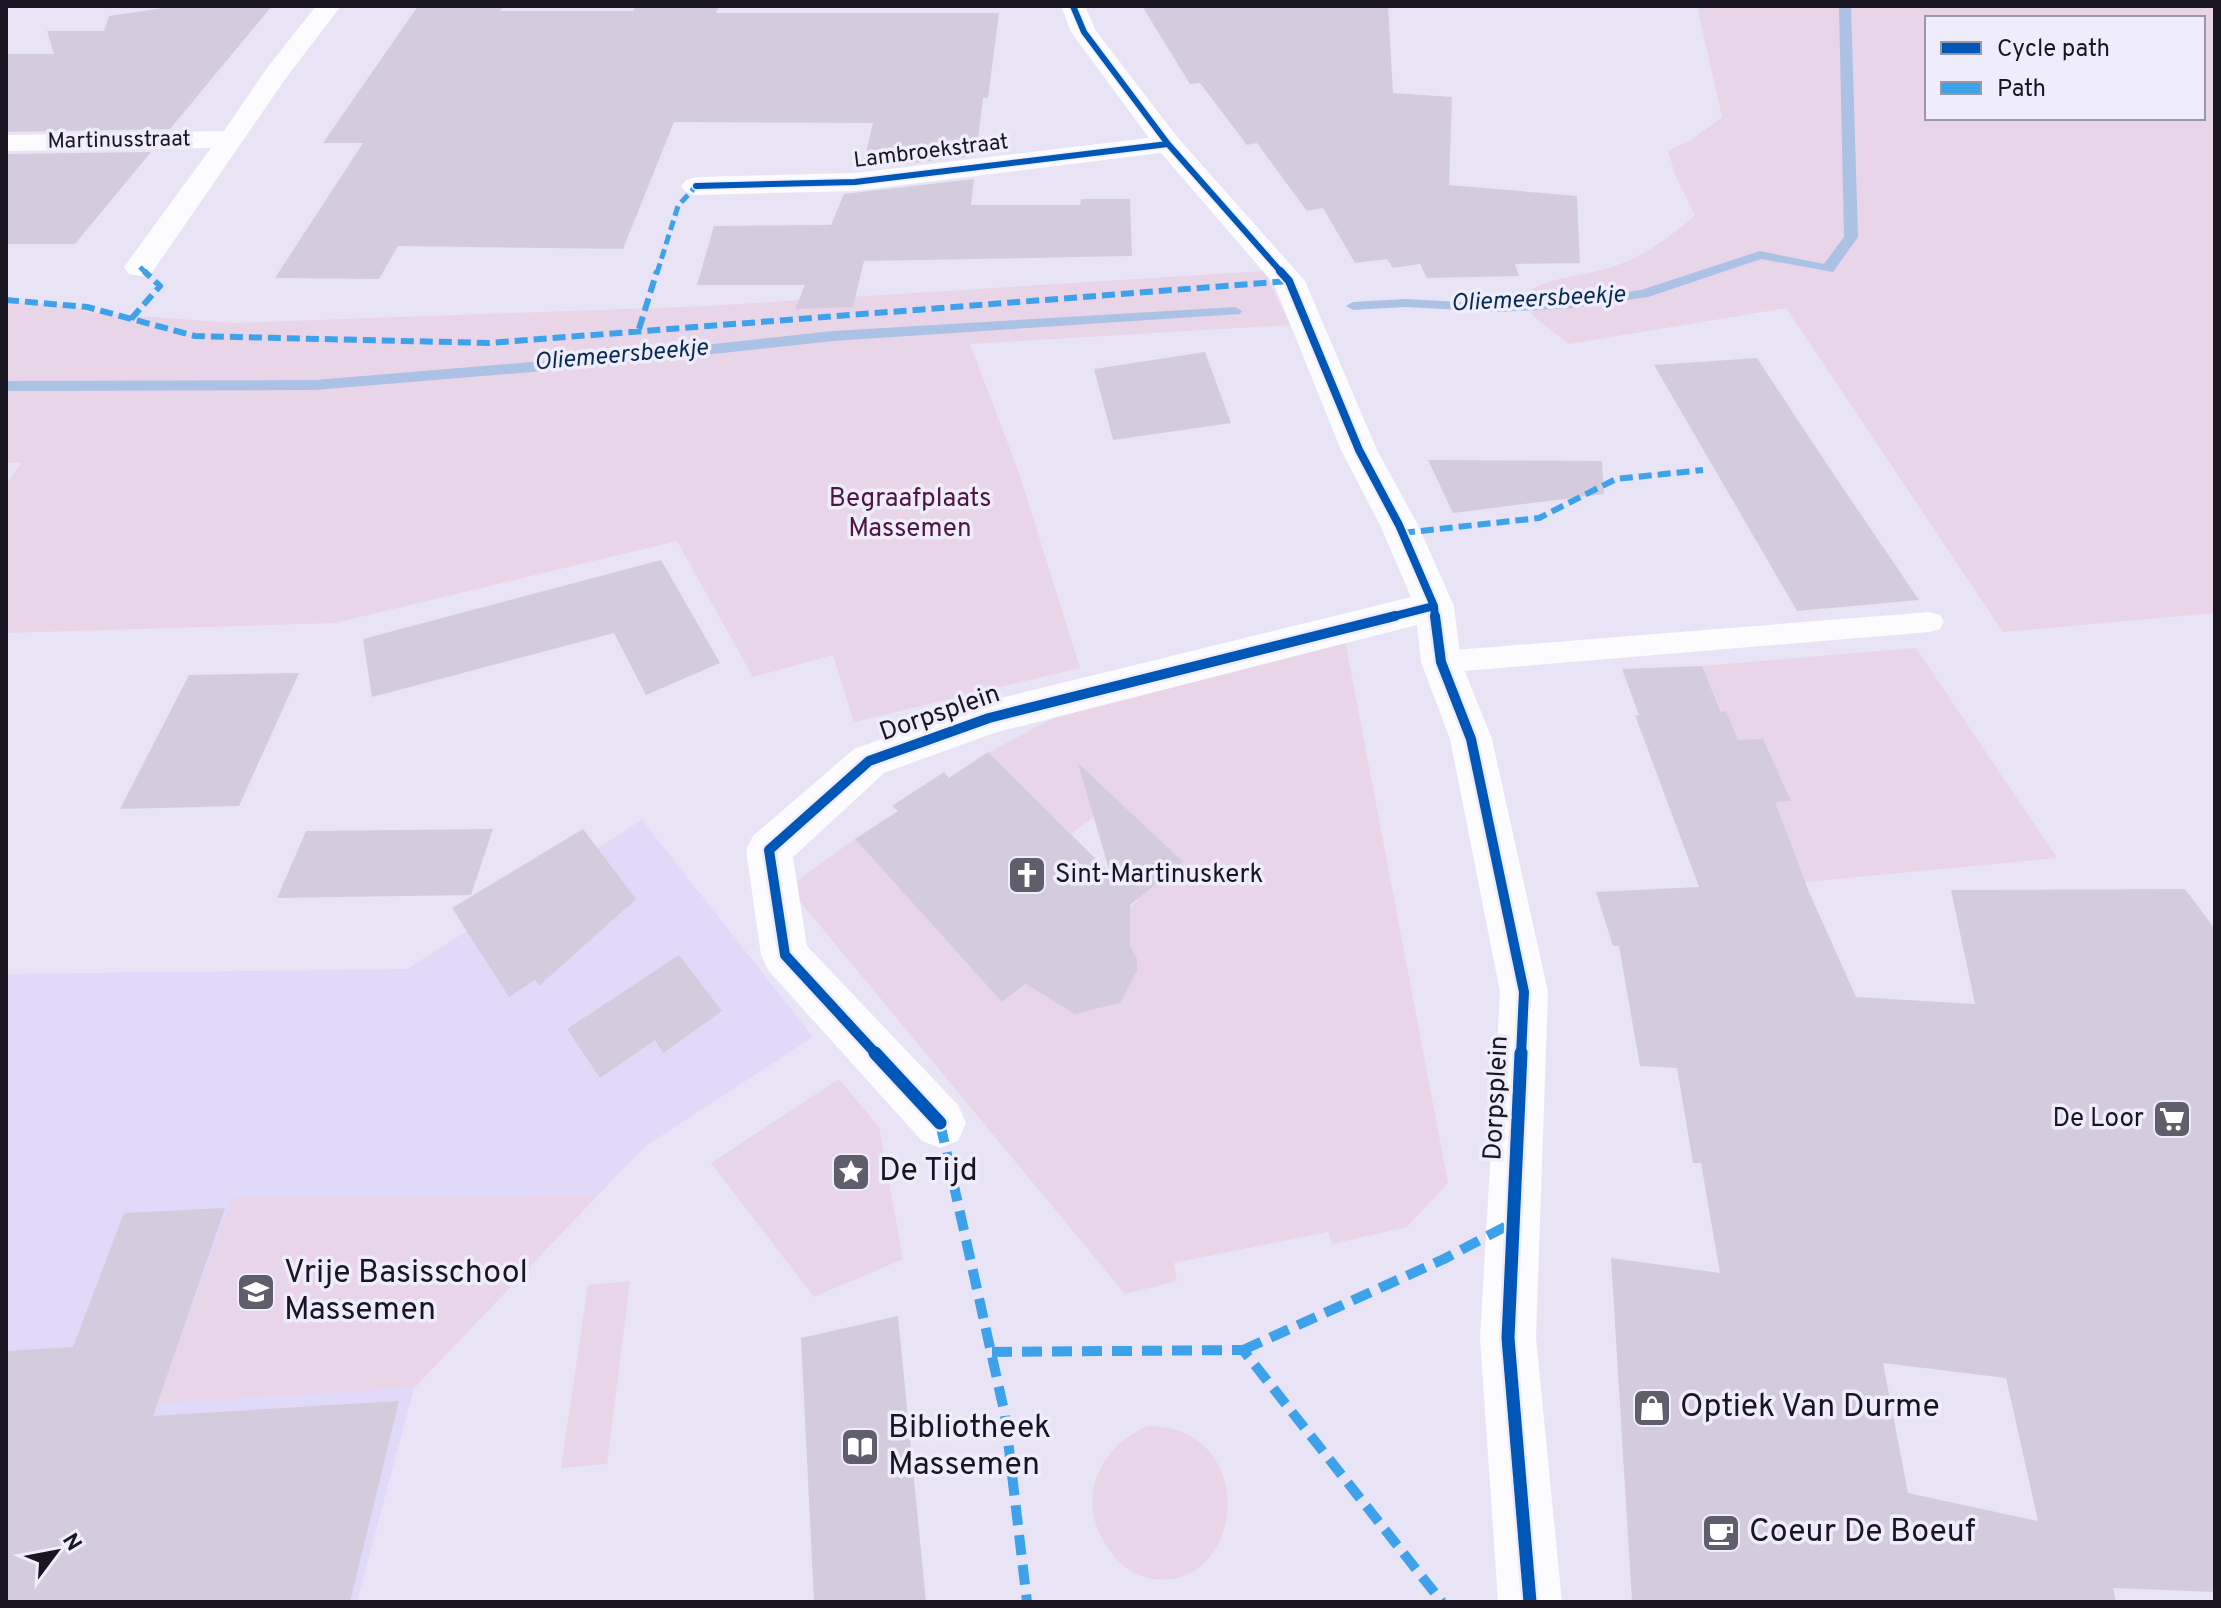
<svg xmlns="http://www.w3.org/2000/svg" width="2221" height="1608" font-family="Overpass,sans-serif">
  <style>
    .built { fill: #e0d9f7 }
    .green { fill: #e8d5e8; fill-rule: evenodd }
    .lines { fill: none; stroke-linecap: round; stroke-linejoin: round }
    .stream { fill: #acc2e4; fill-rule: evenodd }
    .building { fill: #d4ccdd; fill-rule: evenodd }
    .service { fill: #fcfbfe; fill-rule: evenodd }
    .minor { fill: #fcfbfe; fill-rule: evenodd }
    .quiet-far2 { stroke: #3da2ea; stroke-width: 5; stroke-dasharray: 10 5; stroke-linecap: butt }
    .quiet-far1 { stroke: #3da2ea; stroke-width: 6; stroke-dasharray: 13 6; stroke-linecap: butt }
    .quiet { stroke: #3da2ea; stroke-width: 10; stroke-dasharray: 20 10; stroke-linecap: butt }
    .cycleway-far3-casing { stroke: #f0edfb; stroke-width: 9 }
    .cycleway-far2-casing { stroke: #f0edfb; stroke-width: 12 }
    .cycleway-far1-casing { stroke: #f0edfb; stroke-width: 15 }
    .cycleway-casing { stroke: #f0edfb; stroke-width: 18 }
    .cycleway-far3 { stroke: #0057b8; stroke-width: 6 }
    .cycleway-far2 { stroke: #0057b8; stroke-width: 8 }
    .cycleway-far1 { stroke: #0057b8; stroke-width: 10 }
    .cycleway { stroke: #0057b8; stroke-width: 13 }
    .labels { text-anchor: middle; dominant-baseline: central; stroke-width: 7; stroke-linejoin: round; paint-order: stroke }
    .far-street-label { font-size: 22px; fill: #191622; stroke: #f0edfb }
    .far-water-label { font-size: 24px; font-style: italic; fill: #092c53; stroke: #f0edfb }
    .park-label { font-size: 26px; fill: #4e1640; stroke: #f0edfb }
    .street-label { font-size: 26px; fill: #191622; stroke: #f0edfb }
    .poi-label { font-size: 26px; fill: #191622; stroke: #f0edfb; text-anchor: start }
    .near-poi-label { font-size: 32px; fill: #191622; stroke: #f0edfb; text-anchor: start }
  </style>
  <rect width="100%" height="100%" fill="#e8e4f6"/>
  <path class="built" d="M642 820 813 1037 644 1147 414 1388 357 1602H6V974L407 969Z"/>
  <path class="green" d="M1697 6H2215V613L2003 632 1786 308 1569 344 1532 315 1528 291C1558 275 1575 278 1605 269 1639 260 1670 238 1695 215L1676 177 1668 151 1691 140 1722 117ZM1927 18H2203V118H1927Z
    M1264 271 1290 325 970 344 1019 473 1080 668 854 722 833 655 753 677 677 541 335 623 6 633V484L21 463H6V302L74 305 86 312 234 323 707 306Z
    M1345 640 1448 1183 1407 1227 1332 1244 1328 1232 1174 1263 1177 1281 1125 1294 788 887 855 839 1003 1002 1138 901 1135 897 1182 862 1116 800 1071 834 988 753 1077 705Z
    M1916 648 2057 858 1795 883 1702 666Z
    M839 1079 879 1127 903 1259 814 1297 711 1163Z
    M597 1196 414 1388 156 1403 233 1198Z
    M630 1281 607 1464 561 1468 588 1285Z
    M1147 1426C1262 1426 1245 1591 1153 1579 1133 1576 1117 1563 1106 1545 1075 1498 1100 1447 1147 1426Z"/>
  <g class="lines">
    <path class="stream" d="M1839 6H1851L1858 237 1833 272 1761 259 1648 297 1571 308 1500 312 1405 307 1353 310 1346 306 1353 302 1405 299 1500 304 1571 300 1641 290 1760 251 1824 264 1844 237Z
      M1235 307 1242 311 1240 314 833 341 603 366 315 390 6 391V381L315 380 603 356 833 331Z"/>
  </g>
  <path class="building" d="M177 6H272L170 129 6 132V54H54L47 31H104L109 16Z
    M418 6H503L500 11H633L636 6H719L716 13H999L988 98H983L976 156 854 170 859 159 864 161 873 123 674 122 623 249 398 246 379 279 275 278 363 143H323Z
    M1142 6H1388L1393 93 1452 97 1449 185 1577 196 1580 263 1515 264 1519 276 1427 278 1420 264 1393 268 1387 259 1355 263 1323 208 1307 211 1257 143 1247 145 1200 83 1190 84Z
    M151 152 75 244H6V154Z
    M974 179 971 205H1080L1081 199H1130L1132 256 864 261 853 307 795 309 805 285H697L714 226 831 225 844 194Z
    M1205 352 1231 423 1113 440 1094 369Z
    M1757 358 1830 469 1919 600 1797 611 1654 365Z
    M1428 460 1602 461 1604 494 1453 513Z
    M661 560 720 663 646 695 614 633 372 697 363 639Z
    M1702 666 1721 712 1726 711 1738 740 1763 739 1791 801 1775 802 1809 892 1856 997 1975 1004 1951 890 2185 889 2215 929V1592L2113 1588 2116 1602H1632L1611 1258 1720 1273 1701 1163H1693L1677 1068 1640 1066 1619 946H1613L1596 892 1699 887 1635 715H1639L1622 669ZM1883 1363 2006 1378 2038 1521 1908 1493Z
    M299 673 239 806 120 809 189 675Z
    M988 752 1110 873 1078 763 1183 862 1130 905V946L1137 959V971L1120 1003 1075 1014 1026 984 1002 1002 855 839 898 811 892 806 944 772 949 778Z
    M493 829 471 895 277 898 306 831Z
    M583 829 636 899 539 986 535 980 509 997 452 908Z
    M679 955 722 1011 663 1053 655 1040 600 1078 567 1029Z
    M225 1208 153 1416 399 1401 350 1602H6V1351L73 1347 124 1213Z
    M898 1316 926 1602H814L801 1338Z"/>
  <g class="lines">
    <path class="service" d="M1930 612 1940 615 1944 622 1940 629 1930 632 1441 673 1431 669 1427 662 1431 655 1441 651Z"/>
    <path class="minor" d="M316 6H341L286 78 151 274 140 276 129 274 124 267 211 148 6 151V135L224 131 267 68Z
      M1061 6H1085L1096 31 1178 138 1305 281 1377 450 1418 525 1454 606 1461 662 1492 739 1548 992 1536 1338 1562 1602H1498L1480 1338 1500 992 1450 739 1421 662 1417 625 994 733 884 773 793 857 807 946 958 1105 966 1123 958 1141 940 1148 922 1141 768 970 761 955 746 850 753 836 854 749 989 701 1411 597 1380 525 1341 450 1274 284 1161 153 855 191 696 195 686 192 681 186 686 180 696 177 855 173 1149 138 1071 32Z"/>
    <path class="quiet-far2" d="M140 267 146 273
      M657 273 678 206 696 186"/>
    <path class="quiet-far1" d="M6 300 87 307 195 336 489 343 1289 281
      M131 319 160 286 144 271
      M639 329 657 271
      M1402 533 1539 518 1616 479 1703 470"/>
    <path class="quiet" d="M940 1123 1005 1415 1027 1602
      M1243 1350 1444 1259 1514 1222
      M992 1352 1243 1350 1442 1602"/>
    <g class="cycleway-far3-casing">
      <path id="cycleway-far3" d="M1073 6 1084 32 1168 144 1282 273
        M696 186 855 182 1168 144"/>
    </g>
    <g class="cycleway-far2-casing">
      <path id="cycleway-far2" d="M1280 271 1289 281 1359 450 1399 525 1434 606 1435 618
        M1387 618 1434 606"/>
    </g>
    <g class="cycleway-far1-casing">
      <path id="cycleway-far1" d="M1435 616 1441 662 1471 739 1524 992 1521 1055
        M877 1055 785 955 769 850 869 761 989 718 1395 616"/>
    </g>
    <g class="cycleway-casing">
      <path id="cycleway" d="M875 1053 940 1123
        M1521 1053 1508 1338 1530 1602"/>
    </g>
    <use href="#cycleway-far3" class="cycleway-far3"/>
    <use href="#cycleway-far2" class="cycleway-far2"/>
    <use href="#cycleway-far1" class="cycleway-far1"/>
    <use href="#cycleway" class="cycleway"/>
  </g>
  <defs>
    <g id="church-square" transform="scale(2)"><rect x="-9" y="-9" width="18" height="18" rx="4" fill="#615e6c" stroke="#f0edfb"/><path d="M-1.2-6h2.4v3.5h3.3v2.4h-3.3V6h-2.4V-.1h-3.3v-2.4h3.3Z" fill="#fff"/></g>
    <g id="supermarket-square" transform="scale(2)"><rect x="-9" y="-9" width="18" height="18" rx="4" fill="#615e6c" stroke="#f0edfb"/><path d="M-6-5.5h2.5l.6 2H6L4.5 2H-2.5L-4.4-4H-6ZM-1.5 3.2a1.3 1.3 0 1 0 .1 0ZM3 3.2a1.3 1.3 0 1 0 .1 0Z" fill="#fff"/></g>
    <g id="sight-square" transform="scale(2)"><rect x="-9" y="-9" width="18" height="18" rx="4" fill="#615e6c" stroke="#f0edfb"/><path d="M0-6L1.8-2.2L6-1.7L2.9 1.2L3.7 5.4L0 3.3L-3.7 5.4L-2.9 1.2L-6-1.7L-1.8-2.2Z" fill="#fff"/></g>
    <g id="school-square" transform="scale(2)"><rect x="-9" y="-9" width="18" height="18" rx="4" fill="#615e6c" stroke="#f0edfb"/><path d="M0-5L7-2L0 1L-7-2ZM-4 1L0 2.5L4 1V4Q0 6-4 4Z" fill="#fff"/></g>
    <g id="shop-square" transform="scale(2)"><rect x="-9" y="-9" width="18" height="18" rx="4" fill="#615e6c" stroke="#f0edfb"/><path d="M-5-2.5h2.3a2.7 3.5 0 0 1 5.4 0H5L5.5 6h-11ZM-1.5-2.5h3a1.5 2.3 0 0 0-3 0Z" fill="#fff"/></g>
    <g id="library-square" transform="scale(2)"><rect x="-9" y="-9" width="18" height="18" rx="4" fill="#615e6c" stroke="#f0edfb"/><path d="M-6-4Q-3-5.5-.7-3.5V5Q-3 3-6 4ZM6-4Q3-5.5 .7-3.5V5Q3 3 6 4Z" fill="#fff"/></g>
    <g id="cafe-square" transform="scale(2)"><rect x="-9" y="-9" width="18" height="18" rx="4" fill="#615e6c" stroke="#f0edfb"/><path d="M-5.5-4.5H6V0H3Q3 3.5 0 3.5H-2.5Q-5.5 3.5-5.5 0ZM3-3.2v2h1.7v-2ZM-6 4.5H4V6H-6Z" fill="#fff"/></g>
  </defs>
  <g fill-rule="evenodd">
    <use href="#church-square" x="1027" y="875"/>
    <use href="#supermarket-square" x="2172" y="1119"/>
    <use href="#sight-square" x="851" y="1172"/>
    <use href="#school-square" x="256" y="1292"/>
    <use href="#shop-square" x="1652" y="1408"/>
    <use href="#library-square" x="860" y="1447"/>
    <use href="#cafe-square" x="1721" y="1533"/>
  </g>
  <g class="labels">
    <g class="far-street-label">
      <text transform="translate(119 141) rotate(-1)">Martinusstraat</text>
      <text transform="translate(931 152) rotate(-7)">Lambroekstraat</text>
    </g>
    <g class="far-water-label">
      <text transform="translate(1538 300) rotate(-3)">Oliemeersbeekje</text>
      <text transform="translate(621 356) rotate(-5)">Oliemeersbeekje</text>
    </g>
    <g class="park-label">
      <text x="910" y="499">Begraafplaats<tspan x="910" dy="30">Massemen</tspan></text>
    </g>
    <g class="street-label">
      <text transform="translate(940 714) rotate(-19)">Dorpsplein</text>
      <text transform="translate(1497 1098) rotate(-87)">Dorpsplein</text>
    </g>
    <g class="poi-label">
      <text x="1055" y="875">Sint-Martinuskerk</text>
      <text x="2144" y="1119" text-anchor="end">De Loor</text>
    </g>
    <g class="near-poi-label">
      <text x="879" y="1172">De Tijd</text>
      <text x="284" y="1274">Vrije Basisschool<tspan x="284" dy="37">Massemen</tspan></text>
      <text x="1680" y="1408">Optiek Van Durme</text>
      <text x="888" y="1429">Bibliotheek<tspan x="888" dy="37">Massemen</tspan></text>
      <text x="1749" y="1533">Coeur De Boeuf</text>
    </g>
  </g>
  <rect width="2221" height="1608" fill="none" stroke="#191622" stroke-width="16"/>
  <rect x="1925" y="16" width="280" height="104" fill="#f0edfb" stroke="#9a97a4" stroke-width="2"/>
  <rect x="1941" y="42" width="40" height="12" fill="#0057b8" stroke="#9a97a4" stroke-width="2"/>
  <text x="1997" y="56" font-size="24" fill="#191622">Cycle path</text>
  <rect x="1941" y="82" width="40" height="12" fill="#3da2ea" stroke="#9a97a4" stroke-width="2"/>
  <text x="1997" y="96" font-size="24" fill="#191622">Path</text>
  <g transform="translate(56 1552) rotate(58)" stroke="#f0edfb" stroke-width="6" paint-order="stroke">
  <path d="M0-6L14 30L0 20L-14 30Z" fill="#191622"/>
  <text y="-12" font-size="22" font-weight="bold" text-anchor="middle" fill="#191622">N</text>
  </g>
</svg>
